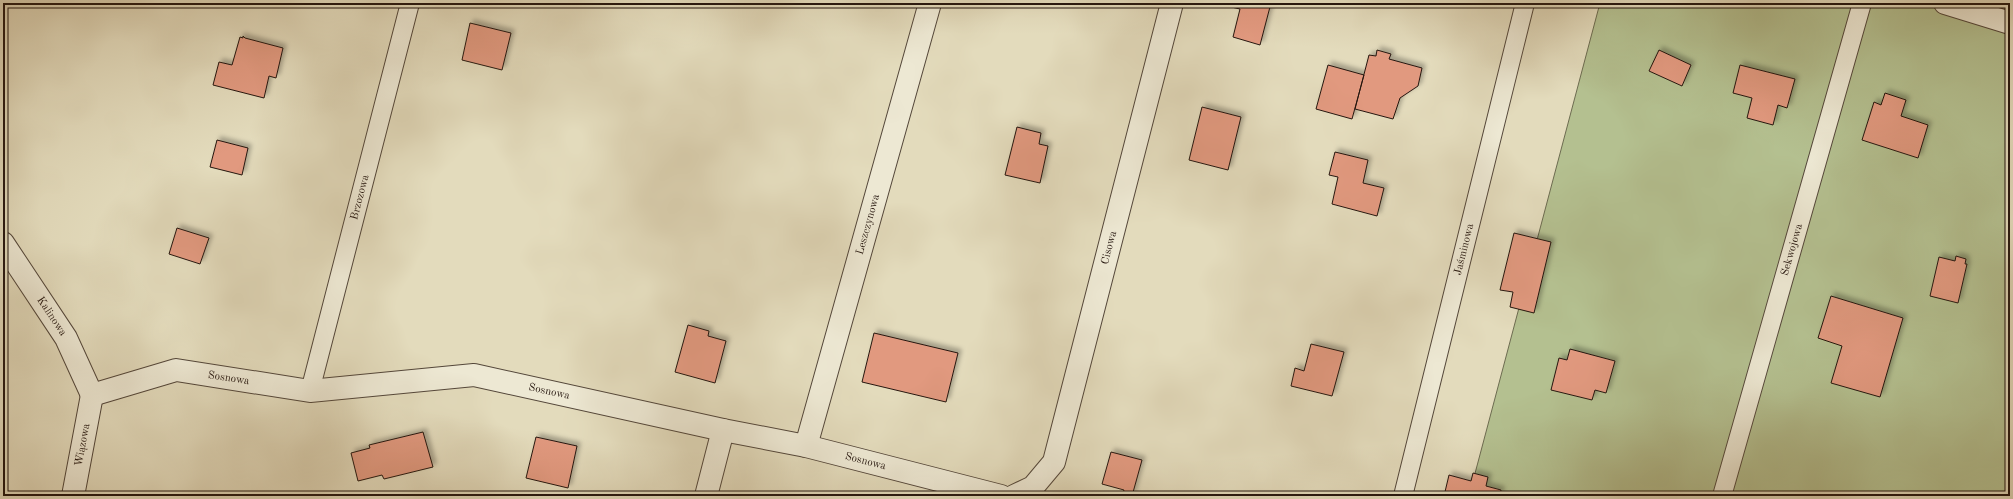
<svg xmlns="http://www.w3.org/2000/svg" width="2013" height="499" font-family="'Old Standard TT',serif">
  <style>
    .green { fill: #b4c090; stroke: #6c6b50 }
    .building { fill: #e1997f; stroke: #25160f; filter: url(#shadow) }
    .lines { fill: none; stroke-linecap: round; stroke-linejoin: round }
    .service-casing { stroke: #54473a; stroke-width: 20 }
    .minor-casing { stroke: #54473a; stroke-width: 24 }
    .service { stroke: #ede8d3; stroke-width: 18 }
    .minor { stroke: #ede8d3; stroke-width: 22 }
    .labels { text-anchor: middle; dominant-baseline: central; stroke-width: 4; stroke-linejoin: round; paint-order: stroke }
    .street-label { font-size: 11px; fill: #25160f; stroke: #ede8d3 }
  </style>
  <defs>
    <filter id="shadow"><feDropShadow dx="3.5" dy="-3.5" stdDeviation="2" flood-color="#0004"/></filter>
  </defs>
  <rect width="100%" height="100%" fill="#e3dbbc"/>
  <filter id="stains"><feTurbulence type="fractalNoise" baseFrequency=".005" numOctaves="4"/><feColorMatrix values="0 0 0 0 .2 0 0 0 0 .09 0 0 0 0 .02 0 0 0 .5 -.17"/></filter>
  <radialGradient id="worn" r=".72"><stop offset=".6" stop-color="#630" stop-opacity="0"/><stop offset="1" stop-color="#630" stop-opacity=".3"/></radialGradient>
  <path class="green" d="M1600 3H2010V496H1469Z"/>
  <path class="building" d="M1228 3H1271L1260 45 1233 37 1240 9 1227 6Z
    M470 23 511 33 502 70 462 60Z
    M243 36 245 38 283 48 276 78 269 76 264 98 213 85 219 62 232 65 240 37 243 38Z
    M1377 50 1391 54 1389 59 1422 68 1418 86 1400 98 1393 119 1355 109 1369 55 1376 56Z
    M1659 50 1691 65 1682 86 1649 71Z
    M1328 65 1364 75 1352 119 1316 109Z
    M1740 65 1795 79 1787 108 1778 105 1773 125 1747 118 1752 98 1733 93Z
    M1885 93 1906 100 1901 116 1928 125 1918 158 1862 140 1874 102 1881 105Z
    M1202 107 1241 117 1228 170 1189 160Z
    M1017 127 1041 133 1039 144 1048 146 1040 183 1005 175Z
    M217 140 248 148 242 175 210 167Z
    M1335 152 1368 160 1363 183 1384 188 1377 216 1332 204 1338 177 1329 175Z
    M177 228 209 238 200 264 169 254Z
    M1514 233 1551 242 1534 313 1510 307 1513 292 1500 290Z
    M1956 256 1966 259 1965 264H1967L1958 303 1930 296 1939 257 1955 261Z
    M1831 296 1903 318 1880 397 1831 383 1842 346 1818 338Z
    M688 325 709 331 708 336 726 341 715 383 675 372Z
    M874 333 958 353 946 402 862 382Z
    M1311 344 1344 352 1332 396 1291 386 1295 368 1304 371Z
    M1570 349 1615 361 1606 393 1595 390 1592 400 1551 390 1559 358 1567 360Z
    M423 432 433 467 384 479 382 475 358 481 351 453 370 448 369 445Z
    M536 437 577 446 568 488 526 478Z
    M1111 452 1142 460 1132 496H1122L1124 490 1102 484Z
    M1473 473 1488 477 1486 486 1501 490 1500 496H1444L1449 475 1471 481Z"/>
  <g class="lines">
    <g class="service-casing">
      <g id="service">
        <path id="s1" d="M310 391 410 3"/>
        <path id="s2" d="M1403 496 1525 3"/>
        <path id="s3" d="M1722 496 1862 3"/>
      </g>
    </g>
    <g class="minor-casing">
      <g id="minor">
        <path d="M1945 3 2010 23"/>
        <path id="s4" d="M3 243 66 338 92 395"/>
        <path id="s5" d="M92 395 176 370 310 391 474 375 723 430 806 446 1001 496"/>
        <path id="s6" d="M806 446 930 3"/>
        <path id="s7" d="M73 496 92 395"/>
        <path d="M706 496 723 430"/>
        <path id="s8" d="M1014 496 1033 487 1054 462 1172 3"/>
      </g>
    </g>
    <use href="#service" class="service"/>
    <use href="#minor" class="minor"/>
  </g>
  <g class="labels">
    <g class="street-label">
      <text stroke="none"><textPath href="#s1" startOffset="200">Brzozowa</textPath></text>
      <text stroke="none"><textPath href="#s6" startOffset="230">Leszczynowa</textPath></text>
      <text stroke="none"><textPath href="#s8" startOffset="275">Cisowa</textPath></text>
      <text stroke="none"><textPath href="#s3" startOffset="256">Sekwojowa</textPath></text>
      <text stroke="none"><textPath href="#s2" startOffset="254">Jaśminowa</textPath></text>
      <text stroke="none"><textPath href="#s4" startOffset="88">Kalinowa</textPath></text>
      <text stroke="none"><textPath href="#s5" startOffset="141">Sosnowa</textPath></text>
      <text stroke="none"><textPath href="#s5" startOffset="465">Sosnowa</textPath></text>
      <text stroke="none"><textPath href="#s7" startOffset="52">Wiązowa</textPath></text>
      <text stroke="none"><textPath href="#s5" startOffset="789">Sosnowa</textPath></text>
    </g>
  </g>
  <rect width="2013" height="499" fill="none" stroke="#e3dbbc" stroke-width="16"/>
  <rect x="4" y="4" width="2005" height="491" fill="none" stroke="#25160f" stroke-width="2"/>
  <rect x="8" y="8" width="1997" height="483" fill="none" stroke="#25160f"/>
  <rect width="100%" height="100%" filter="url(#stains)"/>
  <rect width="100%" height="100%" fill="url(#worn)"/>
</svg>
